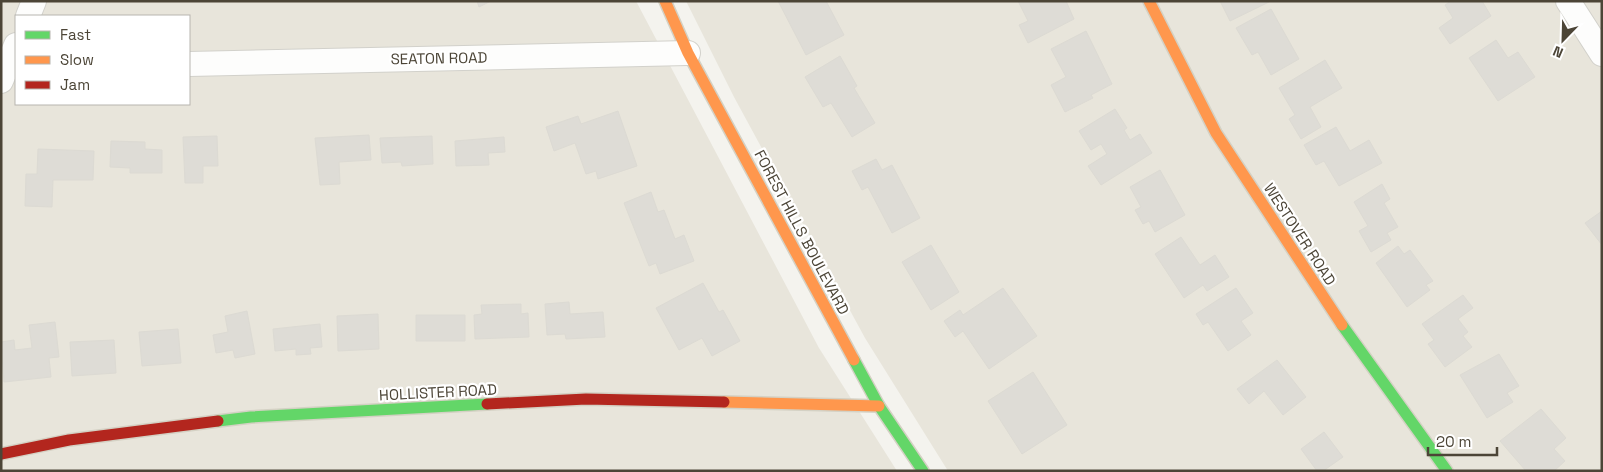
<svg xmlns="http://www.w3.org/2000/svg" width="1603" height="472" font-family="'Space Grotesk',sans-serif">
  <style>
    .residential { fill: #e8e5db; fill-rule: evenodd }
    .building { fill: #dedcd6; stroke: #dcdad3 }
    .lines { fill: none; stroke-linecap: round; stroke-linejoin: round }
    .street-casing { stroke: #d2d1cb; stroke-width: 26 }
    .fast-casing { stroke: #d4d1c4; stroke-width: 14 }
    .slow-casing { stroke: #d4d1c4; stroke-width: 14 }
    .jam-casing { stroke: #d4d1c4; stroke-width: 14 }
    .street { stroke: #fdfdfc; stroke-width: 24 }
    .fast { stroke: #63d668; stroke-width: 11 }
    .slow { stroke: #ff974d; stroke-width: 11 }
    .jam { stroke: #b3261e; stroke-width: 11 }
    .labels { text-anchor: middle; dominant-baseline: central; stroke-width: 4.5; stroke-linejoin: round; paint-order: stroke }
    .street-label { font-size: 15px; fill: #4c4537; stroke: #fff }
  </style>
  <rect width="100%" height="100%" fill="#f4f3ee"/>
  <path class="residential" d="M1 1H636L819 348 897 471H1ZM16 16H189V104H16Z
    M686 1H1602V471H948L865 338 734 97Z"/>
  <path class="building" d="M477 1H491L479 7Z
    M778 1H826L844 35 806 55Z
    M1018 1H1066L1074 19 1028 43 1019 25 1028 21Z
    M1220 1H1269V2L1230 21Z
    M1451 1H1482L1491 16 1450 44 1439 28 1453 18 1445 5Z
    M1271 9 1299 59 1271 75 1258 52 1252 55 1236 28Z
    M1086 31 1112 84 1091 95 1093 98 1065 112 1051 85 1066 77 1051 49Z
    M1496 40 1508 58 1518 52 1535 77 1498 101 1469 58Z
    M840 56 857 86 854 88 875 123 852 137 831 103 823 107 805 77Z
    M1325 60 1342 88 1310 107 1321 127 1301 139 1289 119 1295 115 1279 88Z
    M1115 109 1127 128 1124 130 1130 140 1140 134 1152 153 1101 185 1088 166 1107 154 1101 144 1091 150 1079 131Z
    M618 111 637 166 598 179 596 171 586 174 575 143 554 151 546 127 578 116 581 124Z
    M1336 127 1350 151 1369 140 1382 163 1339 186 1324 161 1316 165 1304 145Z
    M369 135 371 160 339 162 340 184 320 185 315 138Z
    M217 136 218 166H203V183H185L183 137Z
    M432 136 433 164 402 166 401 162 382 163 380 138Z
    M504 137 505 152 488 153 489 165 456 166 455 141Z
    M111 141 145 142V149L162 150V173H130V168L110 167Z
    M38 149 94 151 93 180H53L52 207 25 206 26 174H37Z
    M876 159 882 170 892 165 920 218 892 233 868 187 862 190 852 171Z
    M1160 170 1185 215 1155 232 1149 221 1143 224 1135 210 1141 207 1130 187Z
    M1382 184 1390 199 1384 203 1398 227 1387 233 1391 240 1371 252 1359 231 1368 226 1354 202Z
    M651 192 658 212 664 210 675 239 684 235 694 261 660 274 656 263 649 266 624 203Z
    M1602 211V245L1585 223Z
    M1181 237 1200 265 1215 255 1229 277 1207 291 1203 285 1184 298 1155 254Z
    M931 245 959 292 931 310 902 262Z
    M1398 246 1404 254 1410 250 1433 281 1426 285 1430 290 1407 307 1376 263Z
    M703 283 719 312 723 310 740 341 712 356 702 338 679 350 656 308Z
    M1003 288 1037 336 989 369 963 331 955 337 944 321 960 310 963 315Z
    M1236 288 1253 313 1241 321 1251 335 1228 351 1208 322 1203 325 1196 314Z
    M1463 295 1473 308 1458 319 1468 332 1463 336 1472 347 1445 367 1428 344 1434 340 1422 324Z
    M569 302 570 314 603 312 605 337 566 339 565 334 547 335 545 304Z
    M521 304V314L528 313 529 337 475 339 474 315 482 314 481 305Z
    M247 311 255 354 235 358 233 350 216 353 213 335 228 332 225 316Z
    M378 314 379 349 338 351 337 316Z
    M416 315H465V341H416Z
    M55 322 59 357 49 358 51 377 4 382 1 342 14 340 15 350 32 348 29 325Z
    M320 324 322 347 310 348 311 354 296 355V349L275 351 273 329Z
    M178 329 181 363 142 366 139 332Z
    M114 340 116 373 72 376 70 342Z
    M1499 354 1519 386 1507 393 1513 402 1487 418 1460 375Z
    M1277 360 1306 397 1283 415 1264 391 1249 404 1237 389Z
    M1033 372 1067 425 1022 454 988 401Z
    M1541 409 1566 438 1554 449 1565 461 1554 471H1526L1500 441Z
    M1324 432 1343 457 1323 471H1317L1301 449Z"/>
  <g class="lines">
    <g class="street-casing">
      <path id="street" d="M1568 1 1602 54
        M28 16 34 1
        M189 64 688 53
        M1 81 16 45"/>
    </g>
    <g class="fast-casing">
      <path id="fast" d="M1342 325 1447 471
        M854 360 879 406 923 471
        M218 421 251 417 487 404"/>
    </g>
    <g class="slow-casing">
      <path id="slow" d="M665 1 688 53 854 360
        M1149 1 1216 133 1342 325
        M724 402 879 406"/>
    </g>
    <g class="jam-casing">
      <path id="jam" d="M487 404 586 399 724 402
        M1 454 69 440 218 421"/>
    </g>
    <use href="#street" class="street"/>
    <use href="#fast" class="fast"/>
    <use href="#slow" class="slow"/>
    <use href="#jam" class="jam"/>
  </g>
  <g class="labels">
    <g class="street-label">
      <text transform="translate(439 58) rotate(-1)">SEATON ROAD</text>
      <text transform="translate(802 232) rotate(62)">FOREST HILLS BOULEVARD</text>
      <text transform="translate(1300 234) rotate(57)">WESTOVER ROAD</text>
      <text transform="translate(438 392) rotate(-3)">HOLLISTER ROAD</text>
    </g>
  </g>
  <rect width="1603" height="472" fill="none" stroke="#4c4537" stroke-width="5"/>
  <rect x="15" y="15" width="175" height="90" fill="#ffffff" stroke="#b7b5af"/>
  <rect x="25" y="31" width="25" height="8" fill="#63d668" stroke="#b7b5af"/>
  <text x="60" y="40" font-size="15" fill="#4c4537">Fast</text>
  <rect x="25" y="56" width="25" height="8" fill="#ff974d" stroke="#b7b5af"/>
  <text x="60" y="65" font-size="15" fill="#4c4537">Slow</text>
  <rect x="25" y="81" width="25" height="8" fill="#b3261e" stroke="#b7b5af"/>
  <text x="60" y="90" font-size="15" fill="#4c4537">Jam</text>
  <g transform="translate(1563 40) rotate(203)" stroke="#ffffff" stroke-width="4" paint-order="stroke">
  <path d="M0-4L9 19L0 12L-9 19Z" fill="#4c4537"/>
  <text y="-8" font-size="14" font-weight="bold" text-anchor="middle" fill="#4c4537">N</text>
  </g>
  <path d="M1428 447v8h69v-8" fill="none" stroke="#4c4537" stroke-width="2.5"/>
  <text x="1436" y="447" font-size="15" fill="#4c4537" stroke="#ffffff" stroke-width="4" paint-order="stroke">20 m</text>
</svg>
